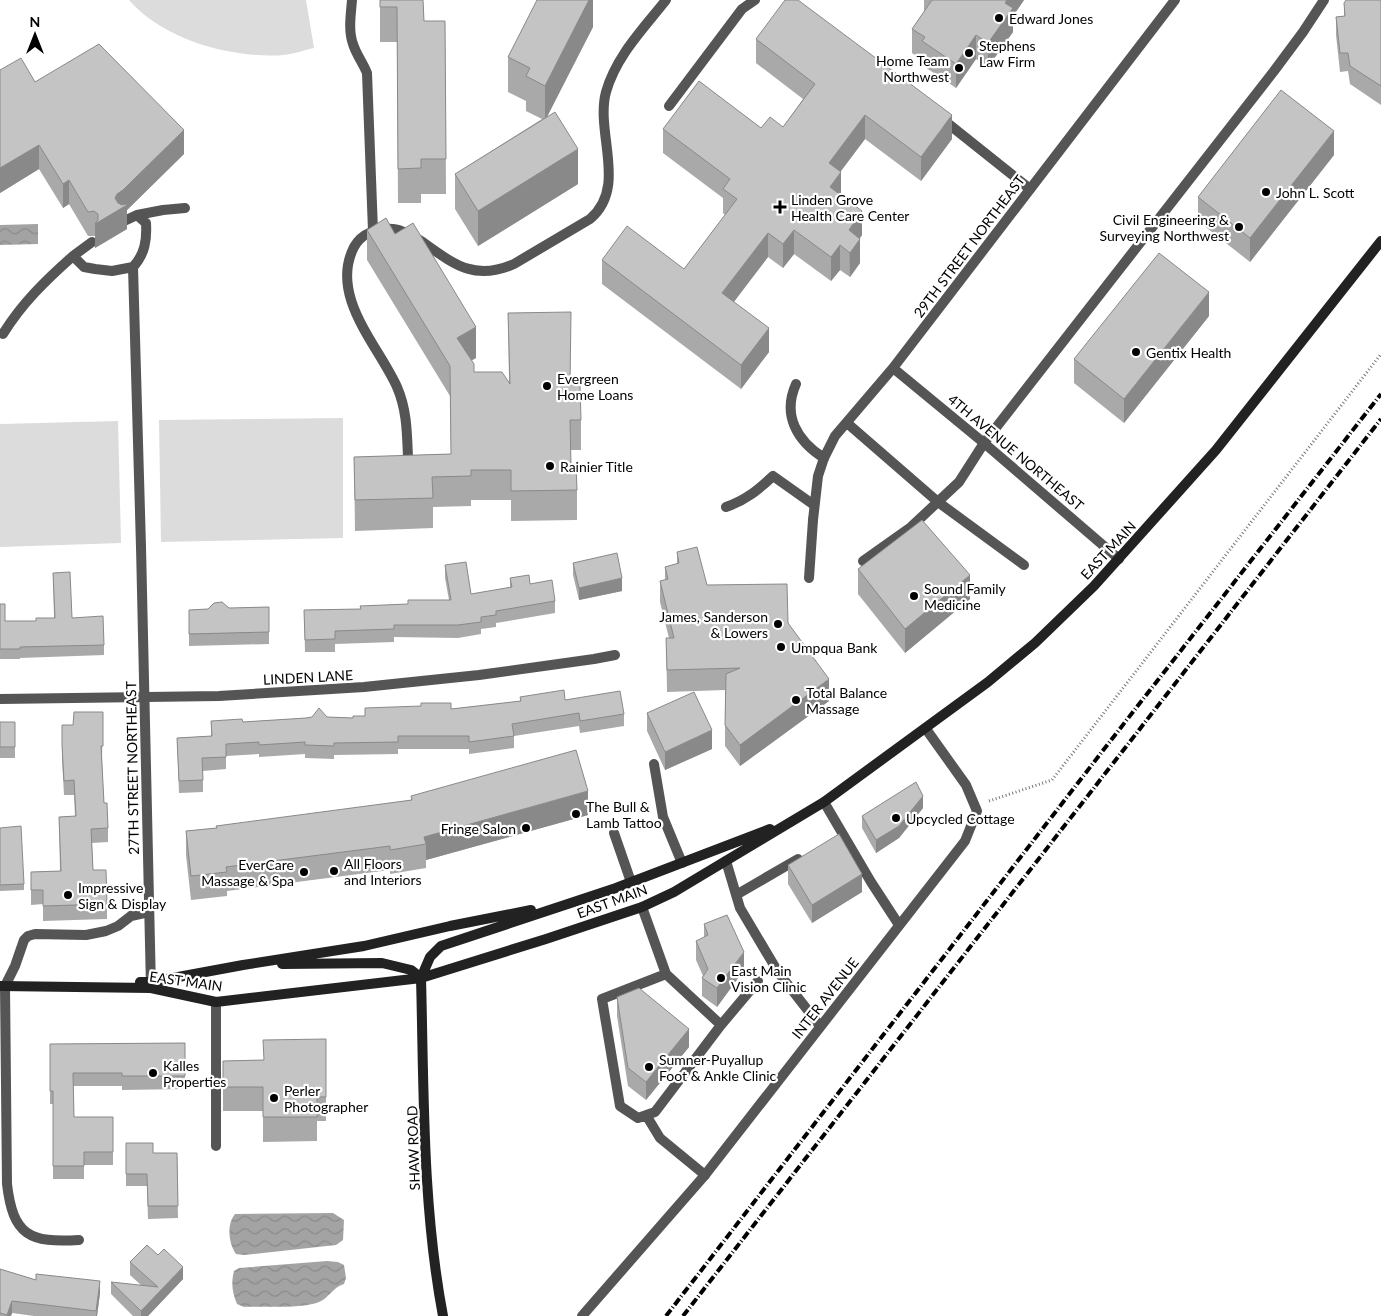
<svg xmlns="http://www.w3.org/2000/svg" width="1381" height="1316" font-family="Lato,sans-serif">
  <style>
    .grass { fill: #dcdcdc }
    .water { fill: url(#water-waves) }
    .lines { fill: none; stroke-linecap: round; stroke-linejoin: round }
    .path { stroke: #777; stroke-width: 3; stroke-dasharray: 1 2.5; stroke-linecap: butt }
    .lane { stroke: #555; stroke-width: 10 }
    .street { stroke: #555; stroke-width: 10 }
    .secondary { stroke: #222; stroke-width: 10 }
    .rail { stroke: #000; stroke-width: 4; stroke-dasharray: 8 2.5 1 2.5; stroke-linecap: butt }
    .wall { fill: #a9a9a9 }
    .shaded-wall { fill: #898989 }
    .building { fill: #c4c4c4; stroke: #898989 }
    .poi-dot { fill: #000; stroke: #fff; stroke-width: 2 }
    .labels { text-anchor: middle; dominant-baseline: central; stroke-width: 4.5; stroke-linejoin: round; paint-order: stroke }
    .poi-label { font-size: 14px; fill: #000; stroke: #fff; text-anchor: start }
    .street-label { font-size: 14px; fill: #000; stroke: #fff }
  </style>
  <defs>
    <pattern id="water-waves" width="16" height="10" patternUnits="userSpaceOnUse" patternTransform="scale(1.25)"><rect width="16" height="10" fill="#a3a3a3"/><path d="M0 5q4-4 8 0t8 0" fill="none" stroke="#8b8b8b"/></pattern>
  </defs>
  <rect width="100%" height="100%" fill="#fff"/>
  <path class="grass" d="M129 0H306L314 48C304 50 294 54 284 55 233 59 163 40 129 0Z
    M343 418V538L161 542 159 420Z
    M118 421 121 543 0 547V424Z"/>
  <path class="water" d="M38 224V244L0 245V225Z
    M333 1213 344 1220 343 1240 336 1245 244 1255 236 1254C229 1244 226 1225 235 1214Z
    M327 1261 338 1262 344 1265 346 1278 344 1284C333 1287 329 1298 319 1302 302 1309 264 1306 244 1307L237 1304C232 1292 231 1283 234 1271L239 1268Z"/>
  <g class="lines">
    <path class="path" d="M989 801 1052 780 1381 354"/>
    <path class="lane" d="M669 106 742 9 755 0
      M941 118 1030 189
      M137 215 163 210 185 208
      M122 222 137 215 146 223C147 240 145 254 133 267L141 547
      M92 242 73 256 84 267 95 269 112 271 133 267
      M3 334C22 303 46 280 73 256
      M796 384C782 415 797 441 824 458
      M847 423 938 502 1024 565
      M726 507C746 500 758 490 773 476L814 505
      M863 561 911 527 959 482 984 443 1274 71 1303 32 1324 0
      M809 578 813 520
      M654 764 663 817 682 863
      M824 802 871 882 899 925
      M614 833 631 882
      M726 861 740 908 778 972 820 1026
      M736 895 798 859
      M642 907 666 974 721 1025 655 1112 638 1118 620 1106 602 999 666 974
      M5 986 15 966 24 940 28 936 35 934 86 935 106 931 118 926 131 916 149 912
      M721 1025 758 981
      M646 1115 660 1138 705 1175
      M216 1146V1002"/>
    <path class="street" d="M352 0C351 14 348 30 353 44 356 54 363 63 367 73L373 231
      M893 368 984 443 1119 559
      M408 458C407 433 407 410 397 387 378 345 329 296 354 247 362 233 377 228 393 229 404 230 415 237 424 243 455 265 475 281 514 264L590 219C628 187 595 133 606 92 616 56 644 28 666 0
      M813 520 818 476 824 458 835 436 893 368 1175 0
      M141 547 151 988
      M0 699 219 696 364 687 479 675 594 659 615 655
      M5 986 7 1184C13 1236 30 1243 79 1240
      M582 1316 705 1175 965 841 977 811 966 785 926 729"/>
    <path class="secondary" d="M282 964 382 963 411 970 421 978
      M140 982H151L243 965 364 946 450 926 531 910
      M0 986 151 988 216 1002 421 978 546 939 642 907 674 892 824 802 988 682 1035 643 1094 586 1216 450 1381 241
      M443 1316C422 1205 424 1090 421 978L430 957 441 946 616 888 770 829"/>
    <path class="rail" d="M666 1316 1108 744 1381 394
      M683 1316 1381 419"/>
  </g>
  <path class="wall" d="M380 0H423L424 21H445L446 194H421V203H398L397 42H380Z
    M593 0V27L546 117 578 184 478 246 455 209V174L542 119 526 111V101L508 92V57Z
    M924 0H1024L1013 16V32L988 67 976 59 956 88 922 65V60L912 53V29L924 12Z
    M1381 0V105L1350 84 1348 71 1340 72 1336 35V17L1344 16V3Z
    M756 39 952 139 921 181 865 139 840 172 841 196 862 235 860 238V263L850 277 840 270 831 281 794 254 783 268 768 257 734 302 769 352 741 389 602 284V260L684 269 725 215 723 213V198L663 153V129L761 128 783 127 803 99 756 63Z
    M0 70 35 82 184 154 127 210V229L95 248V236H88L69 204 63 208 39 169 0 193Z
    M1334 155 1250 262 1198 221V197Z
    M367 230 395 234 476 358 471 360 474 372 509 383 508 313 570 385 581 420V450H570L571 465 577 490V520L511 521V500H471V506L433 507V528L355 531 354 457 451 454 450 396 367 260Z
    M1209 316 1124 423 1074 383V359Z
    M677 552 707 585 788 623 829 701 740 766 725 746V690L667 692 666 638H669L660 602V581L665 580V567L677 564Z
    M573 563 622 591 579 600 573 575Z
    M445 565 471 594 510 588V578L530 584 555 601V613L496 623V627L481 629V634L458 638 394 637V642L335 644V652H305L304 610 361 609 449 600 445 578Z
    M858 569 970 599 905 653 858 594Z
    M53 573 72 618 104 645V655L20 658V659H0V604L5 621H36L54 618Z
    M269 607V644L189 646V610Z
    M520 697 565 700 624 714V726L580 733 579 726 514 736V748L469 754V749H398V754L334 755V759L305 758V754L259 757V754L226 756V769L203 771V792L179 793 177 738 211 736V721L243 722 327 717 353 718 365 716 451 709 520 701Z
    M103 712 102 760 104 803 108 828V842L92 843 93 870 107 904V919L43 921V904L31 905V872L60 871 59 817 75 816 74 795H64L62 759V725H73Z
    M647 713 712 749 665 770 647 731Z
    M0 722H15V758H0Z
    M411 796 588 815 426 860V868L390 874V870L227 891V896L191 900 186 855V831L216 828 411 800Z
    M923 808 899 838 876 853 862 828V816Z
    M0 828 24 884V890L0 891Z
    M788 865 862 892 812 923 788 884Z
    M704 924 744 970 717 1007 702 996V978L703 976 696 960V941L704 938Z
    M617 997 689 1047 646 1100 628 1086 617 1016Z
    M326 1039V1121H317V1141L263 1142V1111H223V1061L263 1060Z
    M185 1043V1089L122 1090V1086H73L74 1117H113V1165H84V1179H53V1104H50V1044Z
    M126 1143 153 1153H177L178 1218 148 1219 147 1186H126Z
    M130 1262 183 1279 148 1316H133L111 1294V1282L142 1286 130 1275Z
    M0 1269 36 1280 100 1293 97 1316H34L12 1313 11 1316H0Z"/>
  <path class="shaded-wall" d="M589 0H593V27L545 121V86Z
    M1007 0H1024L1013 16V32L988 67V43L1005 3Z
    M976 35V59L956 88V64Z
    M865 115V139L829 187V163Z
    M952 115V139L921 181V157Z
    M184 130V154L127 210V229L95 248V224L115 198 117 194Z
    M1334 131V155L1250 262V238Z
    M39 145V169L0 193V168Z
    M578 149V184L478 246V211Z
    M841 172V197L830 187Z
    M69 180V204L63 208V184Z
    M862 211V235L853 248 860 239V263L850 277 849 230Z
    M794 230V254L783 268V244Z
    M768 233V257L722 317V293Z
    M840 245V270L831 281V257Z
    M1209 292V316L1124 423V399Z
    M476 327V358L457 369V338Z
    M769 328V352L741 389V365Z
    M970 575V599L905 653V629Z
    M622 578V591L579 600V588Z
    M829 679V701L740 766V745Z
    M712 730V749L665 770V752Z
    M588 791V815L426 860V844L424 837Z
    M923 796V808L899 838 876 853V840Z
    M862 874V892L812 923V905Z
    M744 952V970L717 1007V988Z
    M689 1029V1047L646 1100V1082Z
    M183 1267V1279L148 1316H141V1311Z
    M100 1281V1293L97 1316H96Z
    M12 1301V1313L11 1316H7Z"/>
  <path class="building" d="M380 0H423L424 21H445L446 159H421V168L398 169 397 7H380Z
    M537 0H589L545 86 526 76 530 68 508 57Z
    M785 0H798L952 115 921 157 865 115 829 163 841 172 830 187 862 211 849 230 860 239 850 253 840 245 831 257 794 230 783 244 768 233 722 293 769 328 741 365 602 260 627 226 684 269 737 199 723 189 730 179 663 129 699 81 761 128 770 117 783 127 815 84 756 39Z
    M932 0H1007L1005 3 1013 8 988 43 976 35 956 64 922 41 925 37 912 29Z
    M1346 0H1381V86L1350 66 1348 53H1340L1336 17 1345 16 1344 3Z
    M99 44 184 130 123 190 117 194 115 198 118 203 122 205 126 204 127 205 95 224 98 220V214L94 211 88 212 69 180 63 184 39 145 0 168V70L21 58 35 82Z
    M1281 90 1334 131 1250 238 1198 197Z
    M555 112 578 149 478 211 455 174Z
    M386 218 395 234 413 223 476 327 457 338 474 364V372H502L510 384 508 313 571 312 570 385H580L581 420H570L571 465H576L577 490 511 491V470H471V476L432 477 433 498 355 500 354 457 451 454 450 366 367 230Z
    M1159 253 1209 292 1124 399 1074 359Z
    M922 520 970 575 905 629 858 569Z
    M697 547 707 585 787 584 788 623 829 679 740 745 725 725 726 674 740 668 667 670 666 638H674L660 581 668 579 665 567 679 563 677 552Z
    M617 553 622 578 579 588 573 563Z
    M466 562 471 594 512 587 510 578 529 575 530 584 552 580 555 601 496 611V615L481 617V622L458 625H394V629L335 631V639L305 640 304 610 361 609 360 606 408 604V600H451L445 565Z
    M70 572 72 618 103 616 104 645 20 647V649H0V604H5V621H36V618H55L53 573Z
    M222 602 229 608 269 607V632L189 634V610L208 609 214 603Z
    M564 690 565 700 620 691 624 714 580 721 579 713 512 724 514 736 469 742V736H398V742L334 743V746L305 745V742L259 745V742L226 744V757L202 758 203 780 179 781 177 738 212 736 211 721 242 719 243 722 306 718 312 717 319 708 327 717 353 718V716H365V708L421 706V703H451V709L521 701 520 697Z
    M694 692 712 730 665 752 647 713Z
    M74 712H103V746H101L104 803H107L108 828 91 829 93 870H106L107 904 43 906V890H31V872L61 871 59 817 76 816 74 780 64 781 62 745V725H73Z
    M0 722H15V747H0Z
    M576 750 588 791 424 837 426 844 390 850V846L226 867 227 872 191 876 186 831 217 828 216 826 412 800 411 796Z
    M916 782 923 796 899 826 876 840 862 816Z
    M21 826 24 884 0 885V828Z
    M839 834 862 874 812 905 788 865Z
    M727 915 744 952 717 988 702 978 708 969 696 941 708 935 704 924Z
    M639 988 689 1029 646 1082 628 1068 617 997Z
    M326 1039V1097H317V1117H263V1087H223V1061L264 1060 263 1040Z
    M185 1043V1076H122V1073H73L74 1117H113V1152H84V1166H53V1091H50V1044Z
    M126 1143H153V1153H177L178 1206H148L147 1174H126Z
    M147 1245 158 1255 164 1249 183 1267 141 1311 111 1282 158 1287 130 1262Z
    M0 1269 36 1280V1274L100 1281 96 1311 12 1301 7 1315 0 1313Z"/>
  <g class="poi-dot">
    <circle cx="999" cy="18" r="5"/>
    <circle cx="969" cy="53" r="5"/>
    <circle cx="959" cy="68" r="5"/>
    <circle cx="1266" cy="192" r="5"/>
    <path d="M777.5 199.5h5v5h5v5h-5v5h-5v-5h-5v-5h5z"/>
    <circle cx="1239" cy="227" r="5"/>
    <circle cx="1136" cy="352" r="5"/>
    <circle cx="547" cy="386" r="5"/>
    <circle cx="550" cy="466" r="5"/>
    <circle cx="914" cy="596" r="5"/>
    <circle cx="778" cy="624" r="5"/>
    <circle cx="781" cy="647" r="5"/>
    <circle cx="796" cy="700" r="5"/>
    <circle cx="576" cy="814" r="5"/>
    <circle cx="896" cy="818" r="5"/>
    <circle cx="526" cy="828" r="5"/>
    <circle cx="334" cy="871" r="5"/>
    <circle cx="304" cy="872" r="5"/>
    <circle cx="68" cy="895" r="5"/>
    <circle cx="721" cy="978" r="5"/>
    <circle cx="649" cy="1067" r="5"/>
    <circle cx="153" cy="1073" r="5"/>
    <circle cx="274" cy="1098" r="5"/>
  </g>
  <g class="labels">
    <g class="poi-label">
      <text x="1009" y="18">Edward Jones</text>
      <text x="979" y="45">Stephens<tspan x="979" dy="16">Law Firm</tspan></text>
      <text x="949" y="60" text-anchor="end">Home Team<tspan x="949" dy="16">Northwest</tspan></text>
      <text x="1276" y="192">John L. Scott</text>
      <text x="791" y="199">Linden Grove<tspan x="791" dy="16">Health Care Center</tspan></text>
      <text x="1229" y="219" text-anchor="end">Civil Engineering &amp;<tspan x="1229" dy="16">Surveying Northwest</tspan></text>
      <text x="1146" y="352">Gentix Health</text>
      <text x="557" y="378">Evergreen<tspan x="557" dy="16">Home Loans</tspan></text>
      <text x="560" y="466">Rainier Title</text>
      <text x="924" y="588">Sound Family<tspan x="924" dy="16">Medicine</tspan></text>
      <text x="768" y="616" text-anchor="end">James, Sanderson<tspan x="768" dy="16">&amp; Lowers</tspan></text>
      <text x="791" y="647">Umpqua Bank</text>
      <text x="806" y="692">Total Balance<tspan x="806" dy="16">Massage</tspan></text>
      <text x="586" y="806">The Bull &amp;<tspan x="586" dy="16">Lamb Tattoo</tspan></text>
      <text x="906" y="818">Upcycled Cottage</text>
      <text x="516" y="828" text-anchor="end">Fringe Salon</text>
      <text x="344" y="863">All Floors<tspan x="344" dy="16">and Interiors</tspan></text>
      <text x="294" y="864" text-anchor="end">EverCare<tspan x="294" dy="16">Massage &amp; Spa</tspan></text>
      <text x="78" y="887">Impressive<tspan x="78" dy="16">Sign &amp; Display</tspan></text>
      <text x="731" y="970">East Main<tspan x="731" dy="16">Vision Clinic</tspan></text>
      <text x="659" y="1059">Sumner-Puyallup<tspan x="659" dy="16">Foot &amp; Ankle Clinic</tspan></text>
      <text x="163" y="1065">Kalles<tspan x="163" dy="16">Properties</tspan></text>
      <text x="284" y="1090">Perler<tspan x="284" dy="16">Photographer</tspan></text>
    </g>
    <g class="street-label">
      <text transform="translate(969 246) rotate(-53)">29TH STREET NORTHEAST</text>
      <text transform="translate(1016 452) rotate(40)">4TH AVENUE NORTHEAST</text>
      <text transform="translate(1108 550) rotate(-47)">EAST MAIN</text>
      <text transform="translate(308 677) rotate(-3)">LINDEN LANE</text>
      <text transform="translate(132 768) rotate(-91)">27TH STREET NORTHEAST</text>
      <text transform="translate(612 901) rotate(-20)">EAST MAIN</text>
      <text transform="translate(186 981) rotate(8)">EAST MAIN</text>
      <text transform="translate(825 998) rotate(-52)">INTER AVENUE</text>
      <text transform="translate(413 1148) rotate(-92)">SHAW ROAD</text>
    </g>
  </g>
  <g transform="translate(35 35)" stroke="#ffffff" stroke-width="4" paint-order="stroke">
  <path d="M0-4L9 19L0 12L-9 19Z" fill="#000000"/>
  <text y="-8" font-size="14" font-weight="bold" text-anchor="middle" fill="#000000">N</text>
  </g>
</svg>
